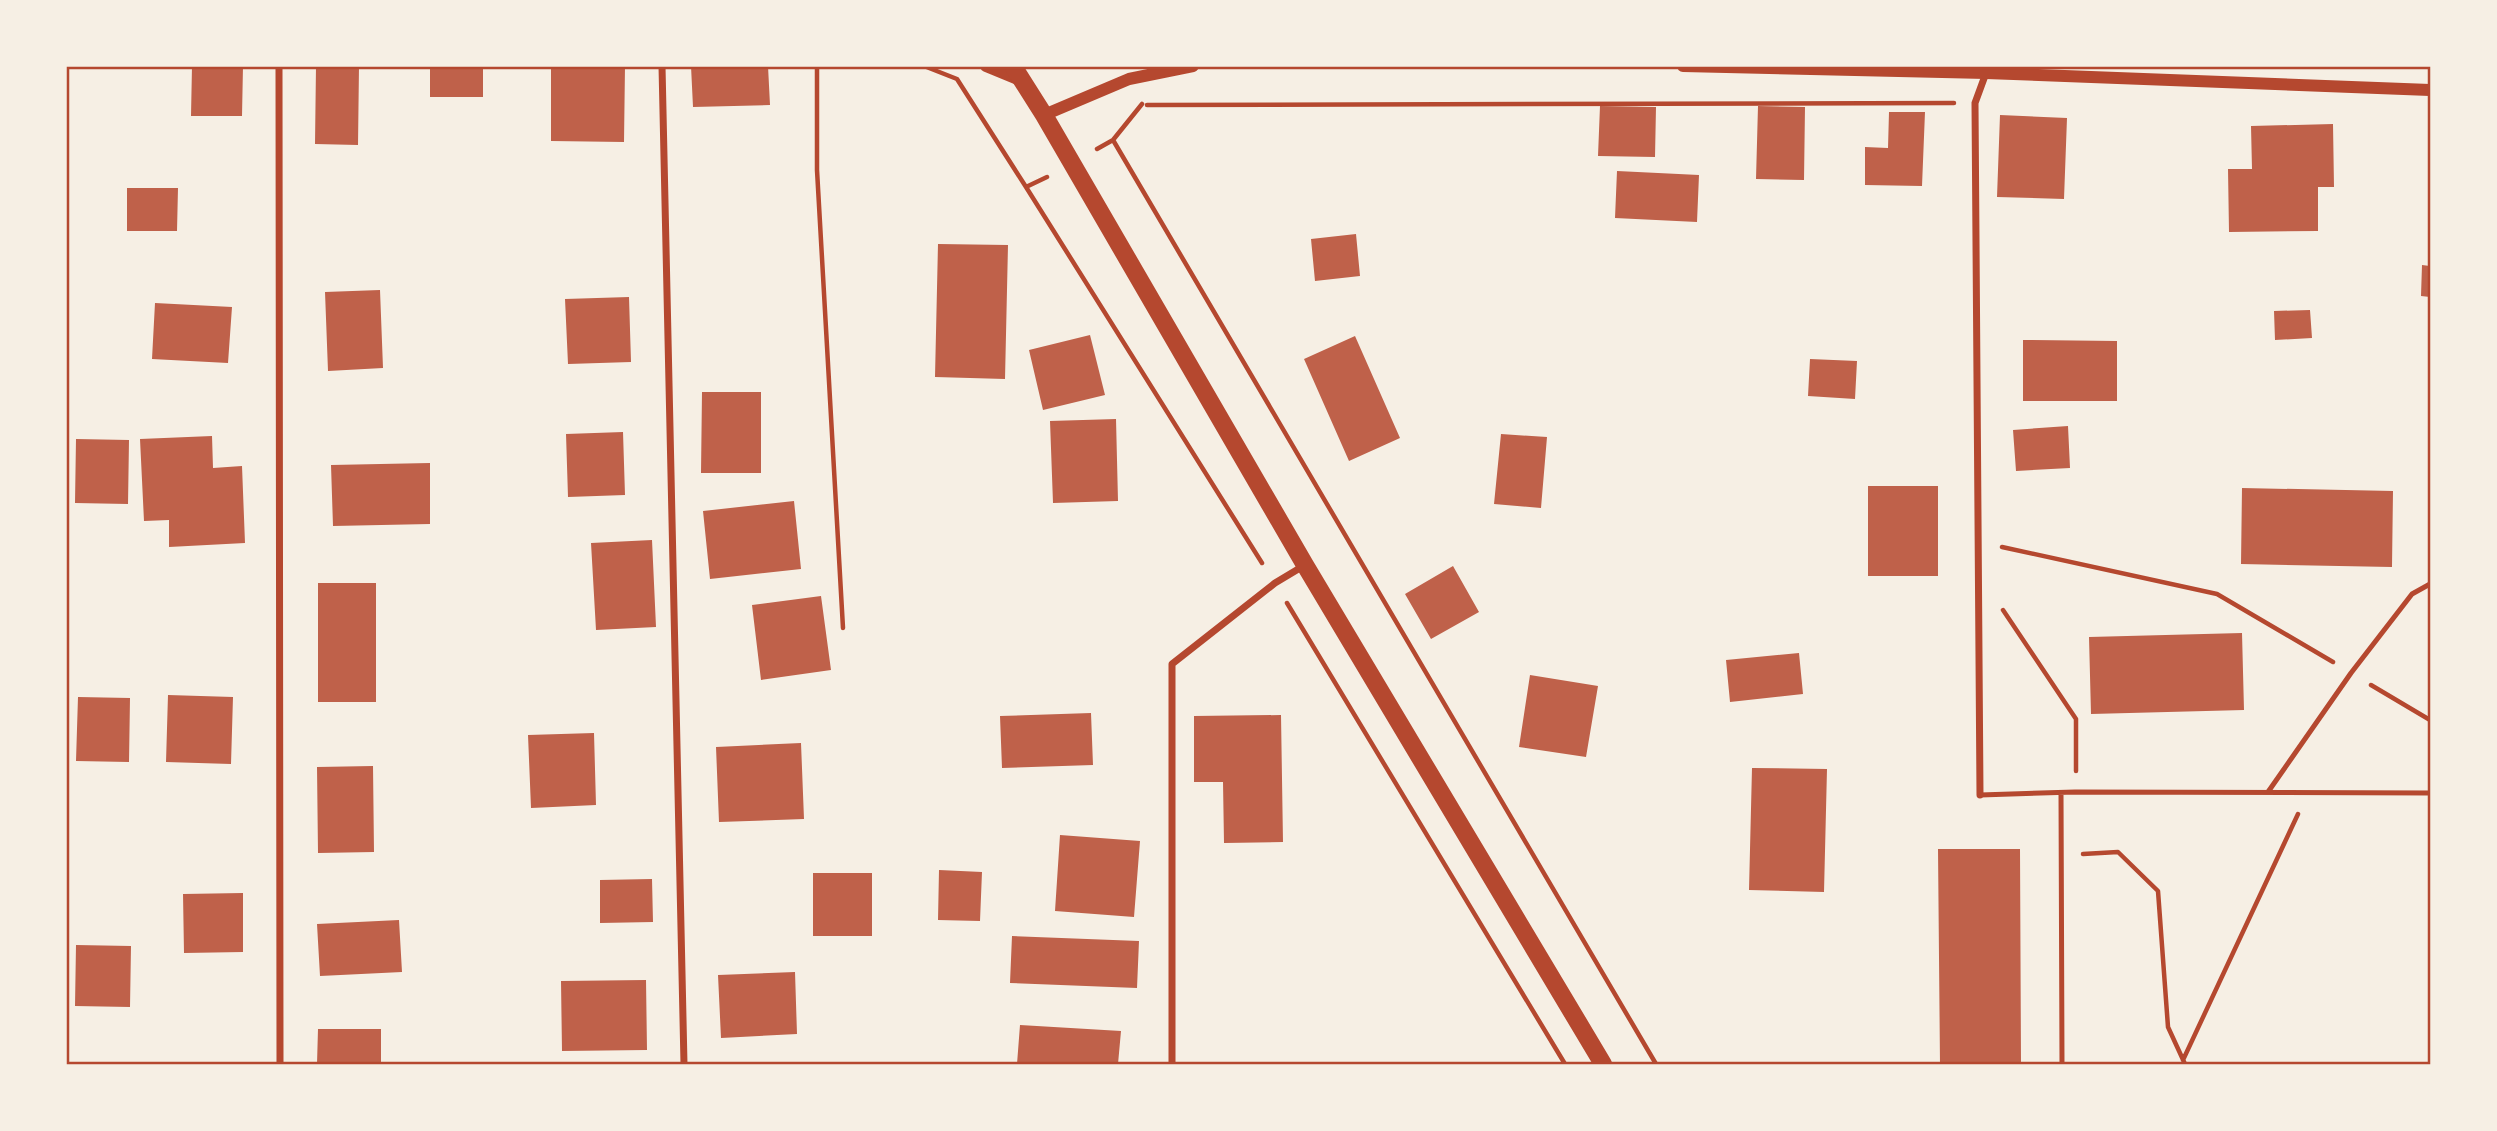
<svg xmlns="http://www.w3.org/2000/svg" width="2497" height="1131" font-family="'Roboto Condensed',sans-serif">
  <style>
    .building { fill: #bf614a }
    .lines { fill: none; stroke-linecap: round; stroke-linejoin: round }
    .path { stroke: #b5482f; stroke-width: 4.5 }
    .service { stroke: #b5482f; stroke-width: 5 }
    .minor { stroke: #b5482f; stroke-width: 7 }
    .tertiary { stroke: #b5482f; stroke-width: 12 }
    .primary { stroke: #b5482f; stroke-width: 18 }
    .neatline { fill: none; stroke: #b5482f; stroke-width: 2.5 }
  </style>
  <rect width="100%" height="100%" fill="#f6efe4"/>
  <path class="building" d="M192 66H243L242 116H191Z
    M316 66H359L358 145 315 144Z
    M430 66H483V97H430Z
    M551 66H625L624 142 551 141Z
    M691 66H768L770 105 693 107Z
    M1600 106 1656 107 1655 157 1598 156Z
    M1758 106 1805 107 1804 180 1756 179Z
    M1889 112H1925L1922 186 1865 185V147L1888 148Z
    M2000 115 2067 118 2064 199 1997 197Z
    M2333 124 2334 187H2318V231L2229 232 2228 169H2252L2251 126Z
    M1617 171 1699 175 1697 222 1615 218Z
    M127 188H178L177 231H127Z
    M1356 234 1360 276 1315 281 1311 239Z
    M938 244 1008 245 1005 379 935 377Z
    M2422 265 2430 266V297L2421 296Z
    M380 290 383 368 328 371 325 292Z
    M629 297 631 362 568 364 565 299Z
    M155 303 232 307 228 363 152 359Z
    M2310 310 2312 338 2275 340 2274 311Z
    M1090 335 1105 395 1043 410 1029 350Z
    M1355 336 1400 438 1349 461 1304 359Z
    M2023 340 2117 341V401H2023Z
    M1810 359 1857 361 1855 399 1808 396Z
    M702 392H761V473H701Z
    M1116 419 1118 501 1053 503 1050 421Z
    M2068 426 2070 468 2016 471 2013 430Z
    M623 432 625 495 568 497 566 434Z
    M1501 434 1547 437 1541 508 1494 504Z
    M212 436 213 468 242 466 245 543 169 547V520L144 521 140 439Z
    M76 439 129 440 128 504 75 503Z
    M430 463V524L333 526 331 465Z
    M1868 486H1938V576H1868Z
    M2242 488 2393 491 2392 567 2241 564Z
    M794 501 801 569 710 579 703 511Z
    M652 540 656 627 596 630 591 543Z
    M1453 566 1479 612 1431 639 1405 594Z
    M318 583H376V702H318Z
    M821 596 831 670 761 680 752 605Z
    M2242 633 2244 710 2091 714 2089 637Z
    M1799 653 1803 694 1730 702 1726 660Z
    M1530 675 1598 686 1586 757 1519 747Z
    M168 695 233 697 231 764 166 762Z
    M78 697 130 698 129 762 76 761Z
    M1091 713 1093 765 1002 768 1000 716Z
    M1281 715 1283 842 1224 843 1223 782H1194V716Z
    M594 733 596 805 531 808 528 735Z
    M801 743 804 819 719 822 716 747Z
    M373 766 374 852 318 853 317 767Z
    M1752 768 1827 769 1824 892 1749 890Z
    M1060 835 1140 841 1134 917 1055 911Z
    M1938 849H2020L2021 1064H1940Z
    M939 870 982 872 980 921 938 920Z
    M813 873H872V936H813Z
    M652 879 653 922 600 923V880Z
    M243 893V952L184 953 183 894Z
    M399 920 402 972 320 976 317 924Z
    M1012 936 1139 941 1137 988 1010 983Z
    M76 945 131 946 130 1007 75 1006Z
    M795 972 797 1034 721 1038 718 975Z
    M646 980 647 1050 562 1051 561 981Z
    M1020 1025 1121 1031 1118 1064H1017Z
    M318 1029H381V1064H317Z"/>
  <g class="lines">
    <path class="path" d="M817 66V170L843 628
      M924 66 957 79 1026 187 1047 177
      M1147 105 1954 103
      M1113 140 1656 1064
      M1097 149 1113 140 1142 104
      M1026 187 1262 563
      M2002 547 2217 594 2333 662
      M1287 603 1565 1064
      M2003 610 2076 719V771
      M2371 685 2430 720
      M2083 854 2118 852 2158 891 2168 1027 2185 1064
      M2183 1060 2298 814"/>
    <path class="service" d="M2268 792 2351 673 2412 594 2430 584
      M2061 793 2062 1064
      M1980 795 2075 792 2430 793"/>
    <path class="minor" d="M279 66 280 1064
      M662 66 684 1064
      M1980 795 1975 103 1986 73 1994 66
      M1172 1064V664L1275 583 1305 565"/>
    <path class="tertiary" d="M986 66 1020 80
      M1683 66 1986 73 2430 90
      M1044 115 1129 79 1193 66"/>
    <path class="primary" d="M1013 66 1044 115 1305 565 1603 1064"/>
  </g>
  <rect width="2497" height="1131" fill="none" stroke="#f6efe4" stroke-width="136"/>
  <rect x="68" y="68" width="2361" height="995" class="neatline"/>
</svg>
